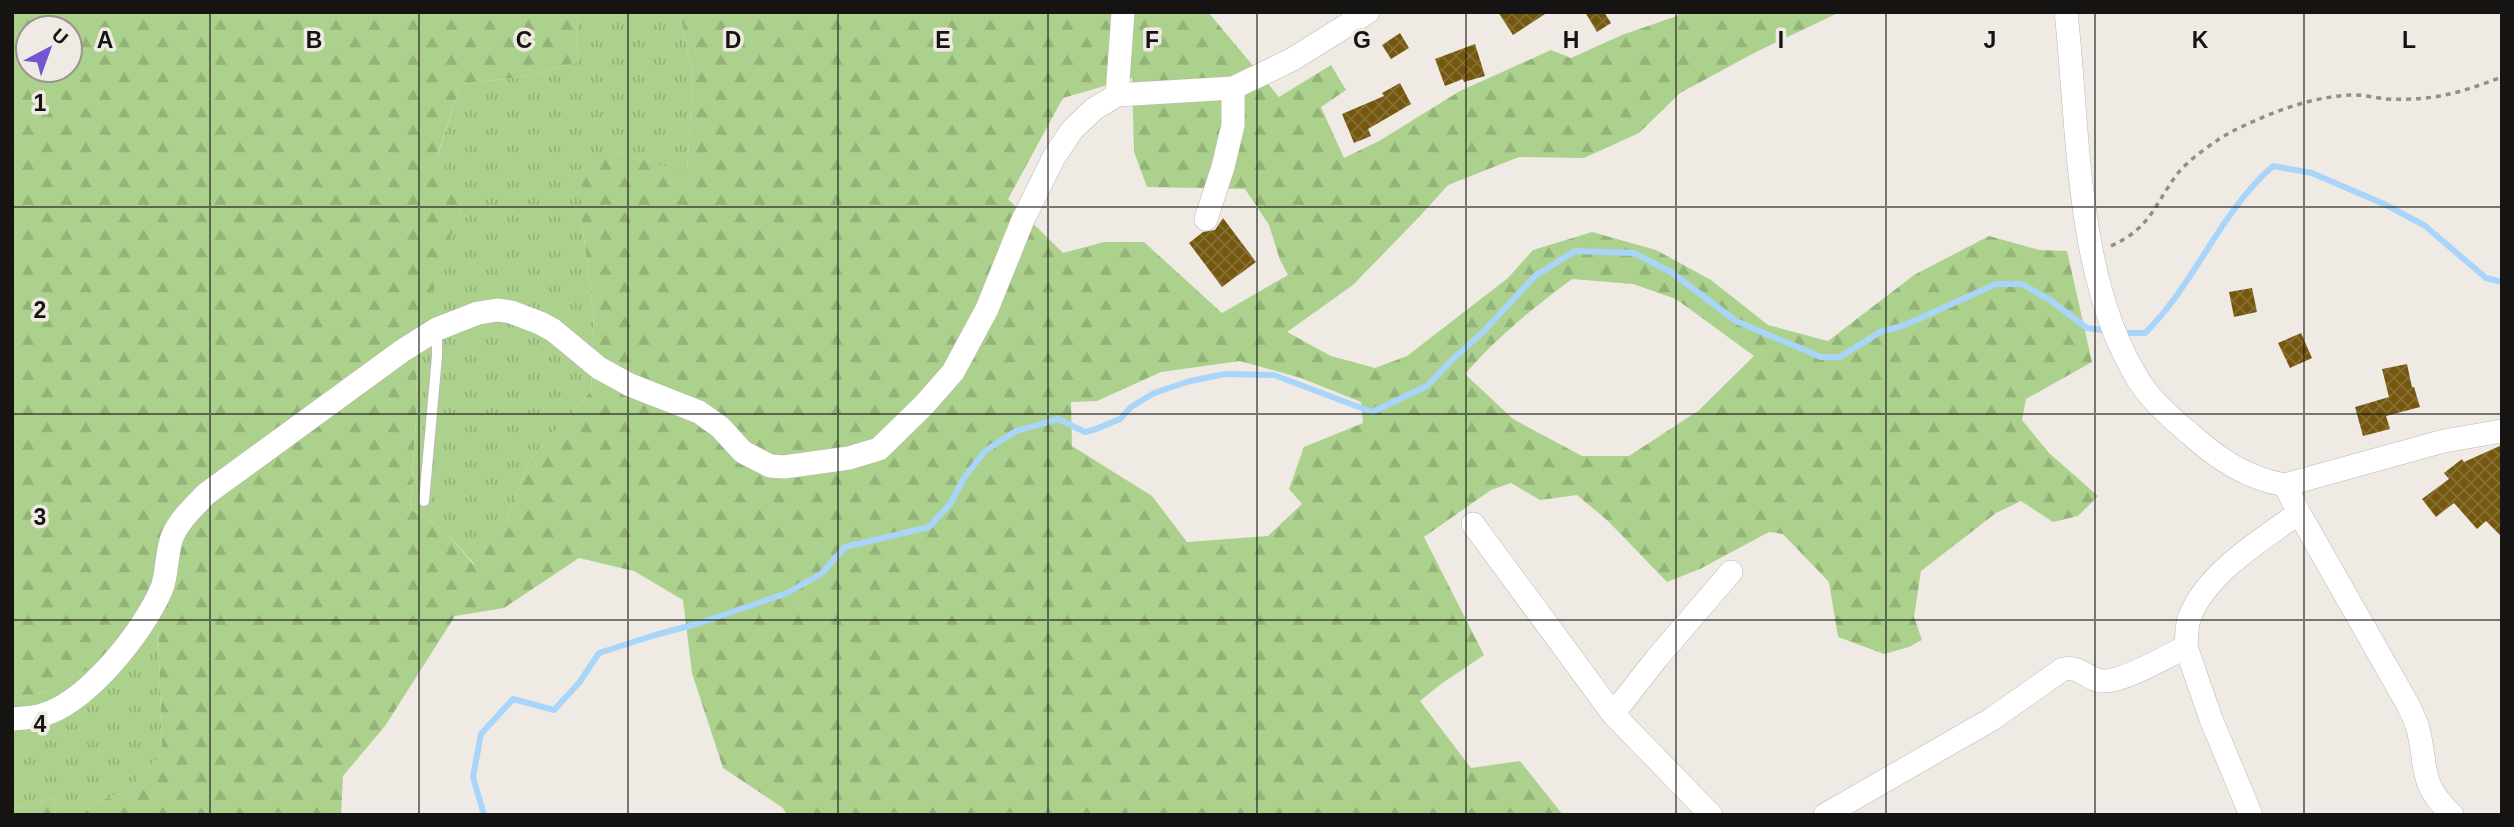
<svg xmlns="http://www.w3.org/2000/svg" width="2514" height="827" font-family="Arial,sans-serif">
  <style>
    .grass { fill: url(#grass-tufts) }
    .forest { fill: url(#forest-firs); fill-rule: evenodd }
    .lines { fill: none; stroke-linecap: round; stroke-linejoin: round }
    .stream { stroke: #a9d5fb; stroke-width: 6 }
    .building { fill: url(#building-cross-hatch) }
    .lane-casing { stroke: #bbb8b1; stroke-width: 12 }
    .street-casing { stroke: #bbb8b1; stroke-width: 24 }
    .path { stroke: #928f8a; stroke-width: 3.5; stroke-dasharray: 5 5; stroke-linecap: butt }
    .lane { stroke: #fff; stroke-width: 10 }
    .street { stroke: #fff; stroke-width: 23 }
    .grid { fill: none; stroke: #151412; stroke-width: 2; stroke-opacity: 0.55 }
    .grid-label { font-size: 23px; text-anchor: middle; font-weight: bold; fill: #151412; stroke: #efebe4; stroke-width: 7; stroke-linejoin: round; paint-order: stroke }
  </style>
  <defs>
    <pattern id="grass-tufts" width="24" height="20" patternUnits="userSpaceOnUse" patternTransform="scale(1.75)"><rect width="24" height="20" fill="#acd18d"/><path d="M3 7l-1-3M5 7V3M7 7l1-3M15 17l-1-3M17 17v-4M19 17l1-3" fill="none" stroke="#93b379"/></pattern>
    <pattern id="forest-firs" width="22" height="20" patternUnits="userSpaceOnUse" patternTransform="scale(1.75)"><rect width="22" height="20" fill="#acd18d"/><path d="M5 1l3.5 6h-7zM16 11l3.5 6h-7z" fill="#93b379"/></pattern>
    <pattern id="building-cross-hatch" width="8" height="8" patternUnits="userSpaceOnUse" patternTransform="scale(1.75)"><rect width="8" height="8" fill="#75580d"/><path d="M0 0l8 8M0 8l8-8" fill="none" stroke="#867038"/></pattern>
  </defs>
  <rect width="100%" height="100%" fill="#efebe4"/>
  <path class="grass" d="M578 12H680L693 77 687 173 616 152 581 216 594 316 591 391 530 460 506 519 475 565 443 529 410 509 417 405 416 321 427 299 462 205 438 154 461 84 528 76 577 62Z
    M134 623 158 626 162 754 127 791 96 802 82 815H56L53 798 12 810V699L50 690 91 667Z"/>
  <path class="forest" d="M12 12H578L577 62 528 76 461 84 438 153 462 204 434 286 416 321 417 405 410 509 443 529 474 565 506 519 530 460 591 391 594 316 581 216 582 171 616 152 687 172 693 77 680 12H1208L1279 97 1331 65 1346 90 1321 107 1344 158 1379 141 1460 91 1551 50 1571 58 1622 35 1677 16 1681 12H1840L1758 51 1680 93 1639 133 1584 158 1519 157 1448 185 1420 216 1353 285 1287 332 1331 356 1375 368 1407 356 1508 278 1533 250 1592 232 1656 250 1711 280 1768 325 1828 341 1914 275 1989 236 2039 250 2067 251 2092 362 2026 399 2022 420 2049 453 2098 496 2078 516 2053 522 2021 501 1996 513 1921 571 1914 617 1922 640 1909 647 1884 654 1838 637 1829 582 1783 534 1769 532 1700 569 1667 582 1608 521 1577 495 1540 500 1511 483 1491 490 1424 537 1484 655 1441 684 1420 701 1471 768 1520 761 1563 815H787L783 808 723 768 692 673 683 600 634 571 579 558 504 608 455 616 385 726 343 776 341 815H82L96 802 127 791 162 754 158 626 134 624 92 667 50 690 12 699ZM28 28H70V70H28ZM1132 78 1134 152 1147 187 1245 189 1269 225 1280 260 1288 275 1222 313 1144 242H1104L1063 253 1008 199 1063 98ZM1572 279 1633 284 1676 299 1754 356 1698 411 1629 456H1582L1513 419 1465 374C1497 337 1533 308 1572 279ZM1240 361 1301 378 1361 402 1363 423 1304 447 1289 489 1302 504 1268 536 1187 542 1152 496 1072 446 1071 402 1097 401 1161 372Z
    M53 798 56 815H12V810Z"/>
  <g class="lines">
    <path class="stream" d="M2119 333H2145C2195 284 2220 212 2273 166L2312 173 2384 204 2424 225 2486 278 2502 282
      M484 815 473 777 481 734 513 699 554 710 579 683 599 653 655 635 697 624 787 593 821 574 845 547 929 527 950 504 964 478 985 451 1016 431 1058 419 1085 432 1096 429 1120 419 1131 407 1154 393 1190 381 1225 374 1274 375 1372 412 1427 386 1453 359 1484 331 1535 276 1575 251 1634 253 1671 272 1736 321 1821 357H1840L1880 332 1905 325 1996 284H2022L2050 300 2087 328 2109 331"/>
  </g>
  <path class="building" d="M1498 12H1548L1513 35Z
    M1585 12H1604L1611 23 1597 32Z
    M1400 33 1409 48 1391 59 1382 45Z
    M1475 44 1485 76 1464 82 1463 79 1445 86 1435 59Z
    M1400 83 1411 104 1368 129 1371 136 1354 143 1342 114 1384 96 1382 93Z
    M1223 218 1256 262 1222 287 1189 243 1203 232 1215 230Z
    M2252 288 2257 312 2234 317 2229 292Z
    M2301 333 2312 358 2290 368 2278 343Z
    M2407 364 2412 387H2414L2420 407 2386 416 2390 429 2363 436 2355 407 2389 397 2382 369Z
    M2502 445V537L2486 521 2477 529 2454 503 2436 517 2422 499 2449 479 2444 473 2462 459 2464 462Z"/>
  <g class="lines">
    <g class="lane-casing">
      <path id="lane" d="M424 501 437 356V329"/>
    </g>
    <g class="street-casing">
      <path id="street" d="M2066 12C2079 129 2075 283 2141 384 2153 402 2172 419 2189 433 2218 459 2246 478 2285 485L2444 441 2502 431
        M1117 95 1123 12
        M1206 219 1223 167 1233 125V88
        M2299 513 2407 703C2411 711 2416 720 2418 729 2428 769 2418 782 2452 815
        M1473 524 1613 714 1711 815
        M2186 647 2211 719 2251 815
        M1613 714 1657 658 1731 572
        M12 719C21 718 30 718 39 716 86 705 144 631 162 588 168 571 166 551 173 535 180 519 194 507 206 494L402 351 437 329 478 313 498 310 511 312 540 323 553 330 599 368 630 385 699 412 720 427 743 452 770 466 784 467 849 458 879 449 924 405 953 372 987 309 1022 222 1054 157 1072 130 1094 109 1117 95 1233 88 1293 59 1368 12
        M1825 815 1992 719 2063 669C2083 666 2087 681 2104 681 2123 682 2167 656 2186 647 2187 638 2186 628 2189 619 2204 575 2262 539 2299 513L2285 485"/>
    </g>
    <path class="path" d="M2111 246C2152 227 2153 206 2178 173 2188 160 2219 138 2233 131 2269 113 2310 97 2350 95 2362 94 2375 98 2387 99 2434 101 2459 93 2502 77"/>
    <use href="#lane" class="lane"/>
    <use href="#street" class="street"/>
  </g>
  <path class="grid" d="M210 12V815M419 12V815M628 12V815M838 12V815M1048 12V815M1257 12V815M1466 12V815M1676 12V815M1886 12V815M2095 12V815M2304 12V815M12 207H2502M12 414H2502M12 620H2502"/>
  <g class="grid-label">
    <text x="105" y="48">A</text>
    <text x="314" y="48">B</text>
    <text x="524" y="48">C</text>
    <text x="733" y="48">D</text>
    <text x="943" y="48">E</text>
    <text x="1152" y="48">F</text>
    <text x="1362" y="48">G</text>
    <text x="1571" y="48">H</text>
    <text x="1781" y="48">I</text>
    <text x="1990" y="48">J</text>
    <text x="2200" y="48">K</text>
    <text x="2409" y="48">L</text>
    <text x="40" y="111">1</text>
    <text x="40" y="318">2</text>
    <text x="40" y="525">3</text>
    <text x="40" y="732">4</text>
  </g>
  <rect width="2514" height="827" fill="none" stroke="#151412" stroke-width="28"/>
  <g transform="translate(49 49) rotate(41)"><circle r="33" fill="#efebe4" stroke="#989590" stroke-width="2"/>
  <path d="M0-5L12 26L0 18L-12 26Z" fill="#7356cf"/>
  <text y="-10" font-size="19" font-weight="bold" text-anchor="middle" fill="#151412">U</text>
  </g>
</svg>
